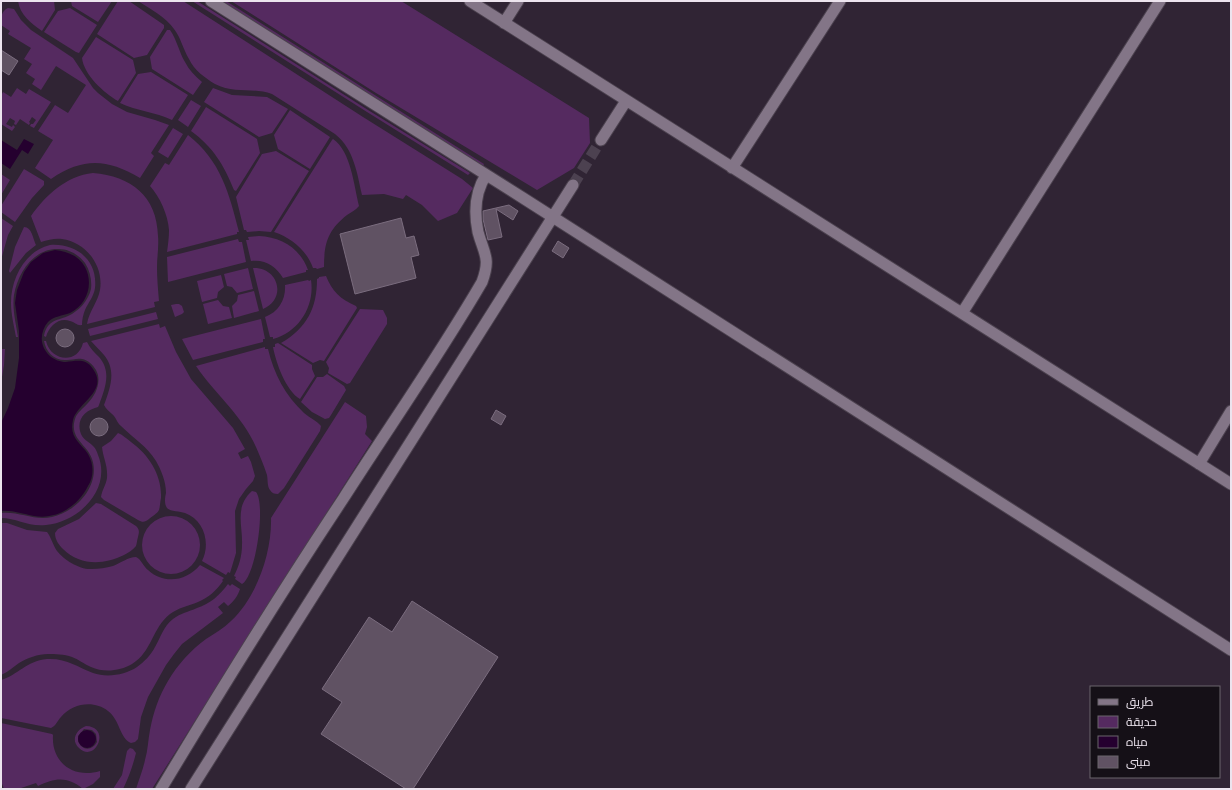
<svg xmlns="http://www.w3.org/2000/svg" width="1232" height="790" font-family="'Times New Roman',Cairo,serif">
  <style>
    .green { fill: #552a60; fill-rule: evenodd }
    .water { fill: #25002f }
    .building { fill: #605263; stroke: #7b6d7f }
    .lines { fill: none; stroke-linecap: round; stroke-linejoin: round }
    .minor-tunnel { stroke: #4c4150; stroke-width: 11; stroke-dasharray: 11 5.5; stroke-linecap: butt }
    .minor-casing { stroke: #4b414e; stroke-width: 13 }
    .minor { stroke: #837587; stroke-width: 11 }
  </style>
  <rect width="100%" height="100%" fill="#302434"/>
  <path class="green" d="M18 1H54L55 10 42 31C31 23 20 15 18 1Z
    M71 1H112L98 22 72 6Z
    M118 1H129L164 25V28L147 55 134 58 97 34Z
    M138 1H183L363 117 462 179 473 188 457 213 438 221 422 205 406 195 403 199 384 194 362 195C357 173 354 149 335 134L272 94C253 87 234 94 215 84 205 78 194 70 189 59 183 49 181 38 174 29 166 17 150 9 138 1Z
    M192 1H197L368 110 470 173 468 175 367 112Z
    M222 1H226L484 164 483 166Z
    M231 1H401L589 118 590 143 574 168 537 190 376 93Z
    M8 8 14 9 21 20 31 30 73 58 93 88 98 93 112 104 127 112 155 120 169 125 151 153 154 156 140 178C107 159 84 157 51 179L35 168 53 140 38 131 55 105 68 113 86 85 56 66 41 90 32 84 35 79 26 73 32 64 24 59 31 48 8 34 10 31 1 25C1 18 1 11 8 8Z
    M70 8 97 25 79 53 76 52 44 32 58 11Z
    M167 30H170C177 40 179 52 185 62 189 70 195 76 202 82L193 95 152 69 150 57Z
    M96 37 133 60 136 73 118 101C104 93 84 75 82 58Z
    M151 72 188 95 172 120C155 112 137 111 120 103L138 74Z
    M17 88 26 94 29 89 51 102 34 128 30 126 31 124H33L36 120 32 117 29 122 30 123 29 125 20 119 16 125 14 124 15 121 10 118 6 124 12 127 13 125 15 127 12 131 1 124V96L3 92 11 97Z
    M213 88 232 95 267 97 288 109 272 133 259 137 204 102Z
    M191 100 201 106 188 127 178 120Z
    M206 107 257 139 260 153 236 191 234 190C224 165 213 147 191 131Z
    M290 110 330 137 310 169 278 149 274 135Z
    M173 128 183 134 168 158 158 152Z
    M188 135C221 161 229 193 239 232H237V234L167 252C168 245 169 237 169 230 168 215 160 197 150 186L165 163 169 165Z
    M333 139C351 151 354 186 359 206 356 210 351 212 347 215 328 230 324 243 324 267L317 269 316 268H313C307 251 292 238 274 232L332 140Z
    M276 151 309 171 271 232 259 231 247 232 246 230H244L236 197 262 154Z
    M24 169 44 181V185L32 198 15 222 1 212V206Z
    M93 173C131 176 157 196 158 236 159 246 157 257 157 267 157 278 158 290 159 301L154 302 155 307 87 324C89 311 98 302 100 290 104 266 86 242 62 239 55 238 48 240 41 242L31 216C46 195 66 176 93 173Z
    M1 174 10 180 1 195Z
    M1 218 13 226 8 235 1 260Z
    M24 227C32 227 33 239 36 245L26 253 10 273 9 271 15 247Z
    M259 236C281 237 300 248 308 270H306V272L283 278C276 266 265 259 251 261L246 240H249L248 237Z
    M238 239 239 242H242L246 262 168 282 167 257Z
    M50 245C76 243 98 260 95 288 94 296 88 303 85 310 83 315 82 320 82 325 77 326 75 322 70 321 59 317 49 326 46 337L44 336C47 321 55 321 68 316 79 311 88 301 91 289 92 280 90 271 85 263 79 255 69 249 59 249 34 248 18 272 14 295 12 309 16 324 18 337H16C14 326 11 314 11 303 11 278 25 251 50 245Z
    M248 268 253 289 237 293 232 287 227 286 224 274Z
    M253 268C279 267 287 299 263 309Z
    M221 275 224 287 218 292 217 298 202 302 197 281Z
    M326 276C332 291 340 299 356 306L357 308 324 361 320 360 313 363 281 343C307 328 317 308 317 279L319 278V277Z
    M308 280 309 281 311 280C315 306 299 332 273 339V337H270L265 317C279 312 286 299 285 285Z
    M254 291 259 311 234 318 232 306 237 301 238 295Z
    M218 300 223 306 229 307 232 318 208 324 203 304Z
    M176 304H179L182 306 184 312 182 314 175 317 171 305Z
    M360 309 383 310 387 318V324L350 383 347 384 328 373 329 368 326 362Z
    M156 312 158 319 90 336 88 329Z
    M261 319 265 339H263V342L193 360 182 339Z
    M159 324 160 328 165 326 176 352 191 379 233 428 245 449 238 453 241 459 248 456 251 462 255 476 253 481 246 489 239 499 235 511 236 553 230 573 228 572 226 575 202 561C211 543 204 520 185 513 180 511 171 512 167 508 164 504 165 497 166 493 166 481 161 470 156 461 147 446 133 438 121 426 117 423 116 417 112 414 109 411 106 409 104 405 110 388 117 371 104 355 100 350 95 346 91 341Z
    M44 341H46C51 362 78 364 83 343L87 342C90 348 94 352 99 357 112 372 105 388 99 405L98 407C86 410 77 418 80 431 82 440 89 441 94 447 96 449 97 452 98 455 112 489 79 522 46 525 28 527 17 518 1 518V513C19 511 34 521 52 517 76 512 101 485 92 459 87 444 69 439 75 419 77 412 83 409 88 403 96 395 102 381 96 370 93 365 88 360 82 359 77 358 72 360 67 360 54 361 46 352 44 341Z
    M278 343 312 365V369L315 376 300 399C286 391 276 363 273 347H275V344Z
    M265 347V349H268C274 374 285 395 304 413 310 418 317 421 321 426L320 431 284 488 278 494C274 494 272 493 270 490 267 486 268 480 267 475 264 466 260 456 256 447 242 415 215 394 196 366Z
    M2 349H5L4 365 1 383Z
    M327 374 344 386 346 390 331 415 329 418 325 419 312 412 301 402 317 377H323Z
    M345 402 366 416 367 427 365 434 372 441 152 789H136C139 779 143 770 145 760 148 750 148 740 150 730 153 713 159 696 168 681 178 664 191 650 206 639 215 633 224 628 231 621 257 597 272 552 271 518Z
    M118 433C123 435 127 439 131 442 149 455 162 475 161 498 160 502 160 507 159 510 157 514 152 516 149 519 145 522 143 523 138 520L104 500 101 497C102 490 106 485 107 478 108 465 103 458 102 447L111 441Z
    M252 491 256 492C266 504 256 576 242 584L235 579 236 577 234 576C239 566 242 556 242 545 243 526 234 507 252 491Z
    M96 503 101 504 136 526C140 530 139 532 138 537 137 540 137 543 136 546 133 550 128 553 124 555 104 565 80 566 63 549 59 545 55 540 55 533L58 529 79 519Z
    M142 545a29 29 0 1 1 58 0a29 29 0 1 1-58 0Z
    M1 523H7L27 530 47 532C51 537 53 545 57 551 64 560 80 570 92 569 99 569 106 568 113 566 121 563 128 557 136 557 141 559 143 566 148 570 164 585 187 581 200 565L224 578 222 580 223 581C217 590 208 598 198 602 188 606 178 608 170 614 152 628 152 652 132 664 120 671 104 673 91 667 84 664 78 659 72 657 64 654 55 654 48 654 38 654 27 658 19 663 13 667 8 672 1 675Z
    M228 584 230 586 232 584 240 589C238 596 233 602 228 606L224 602 218 607 223 613 182 644 174 654 166 665 148 697 141 717 138 739 135 742 131 743C120 739 120 720 108 711 94 700 73 703 61 717 57 721 56 726 51 728L1 718V680C18 675 26 661 47 659 67 658 77 667 93 673 107 678 125 675 137 667 144 662 151 655 155 647 161 637 163 627 173 619 181 613 188 612 197 608 210 604 220 595 228 584Z
    M1 723 52 734 53 735C51 763 74 779 100 771V777L93 784 83 789C67 776 55 778 38 786L36 783 18 789H4L1 781Z
    M86 726C112 727 95 764 79 748 70 740 77 729 86 726ZM84 729 92 730 96 734 97 742C92 751 82 751 78 741V736Z
    M130 748 133 749 136 753C133 765 129 777 123 789H113L122 775 127 751Z"/>
  <path class="water" d="M24 139 34 144 28 154 22 150 10 169 1 163V140L17 150Z
    M55 250C67 251 79 256 85 267 94 284 87 305 70 313 62 316 54 316 48 322 43 328 41 335 42 342 44 353 54 362 66 362 76 361 86 358 93 369 109 391 77 403 73 420 69 438 80 442 88 454 94 464 94 477 88 486 78 506 57 520 34 516 22 514 13 510 1 511V423L8 408 15 388 19 358V331L15 303 17 290 24 272 31 262 43 253Z
    M78 739a9 9 0 1 1 18 0a9 9 0 1 1-18 0Z"/>
  <path class="building" d="M1 50 18 61 9 75 1 70Z
    M509 205 518 211 513 220 496 209 502 237 488 240 483 219V211Z
    M401 218 406 238 414 236 419 255 411 257 416 278 355 294 340 234Z
    M558 241 569 248 563 258 552 251Z
    M56 338a9 9 0 1 1 18 0a9 9 0 1 1-18 0Z
    M496 410 506 416 501 425 491 419Z
    M90 427a9 9 0 1 1 18 0a9 9 0 1 1-18 0Z
    M412 601 498 657 413 789H406L321 734 342 702 322 689 369 617 392 632Z"/>
  <g class="lines">
    <path class="minor-tunnel" d="M573 185 601 140"/>
    <g class="minor-casing">
      <path id="minor" d="M211 1 523 198 1231 650
        M470 1 1231 484
        M504 23 518 1
        M601 140 626 101
        M732 168 840 1
        M962 313 1160 1
        M1199 464 1231 411
        M161 789C220 691 280 594 343 499 389 427 439 356 482 282 491 258 484 254 478 232 474 212 475 192 486 175
        M191 789 573 185"/>
    </g>
    <use href="#minor" class="minor"/>
  </g>
  <rect width="1232" height="790" fill="none" stroke="#ece4ee" stroke-width="4"/>
  <rect x="1090" y="686" width="130" height="92" fill="#151017" stroke="#6b656d"/>
  <rect x="1098" y="699" width="20" height="6" fill="#837587" stroke="#6b656d"/>
  <text x="1126" y="706" font-size="12" fill="#ece4ee">طريق</text>
  <rect x="1098" y="716" width="20" height="12" fill="#552a60" stroke="#6b656d"/>
  <text x="1126" y="726" font-size="12" fill="#ece4ee">حديقة</text>
  <rect x="1098" y="736" width="20" height="12" fill="#25002f" stroke="#6b656d"/>
  <text x="1126" y="746" font-size="12" fill="#ece4ee">مياه</text>
  <rect x="1098" y="756" width="20" height="12" fill="#605263" stroke="#6b656d"/>
  <text x="1126" y="766" font-size="12" fill="#ece4ee">مبنى</text>
</svg>
